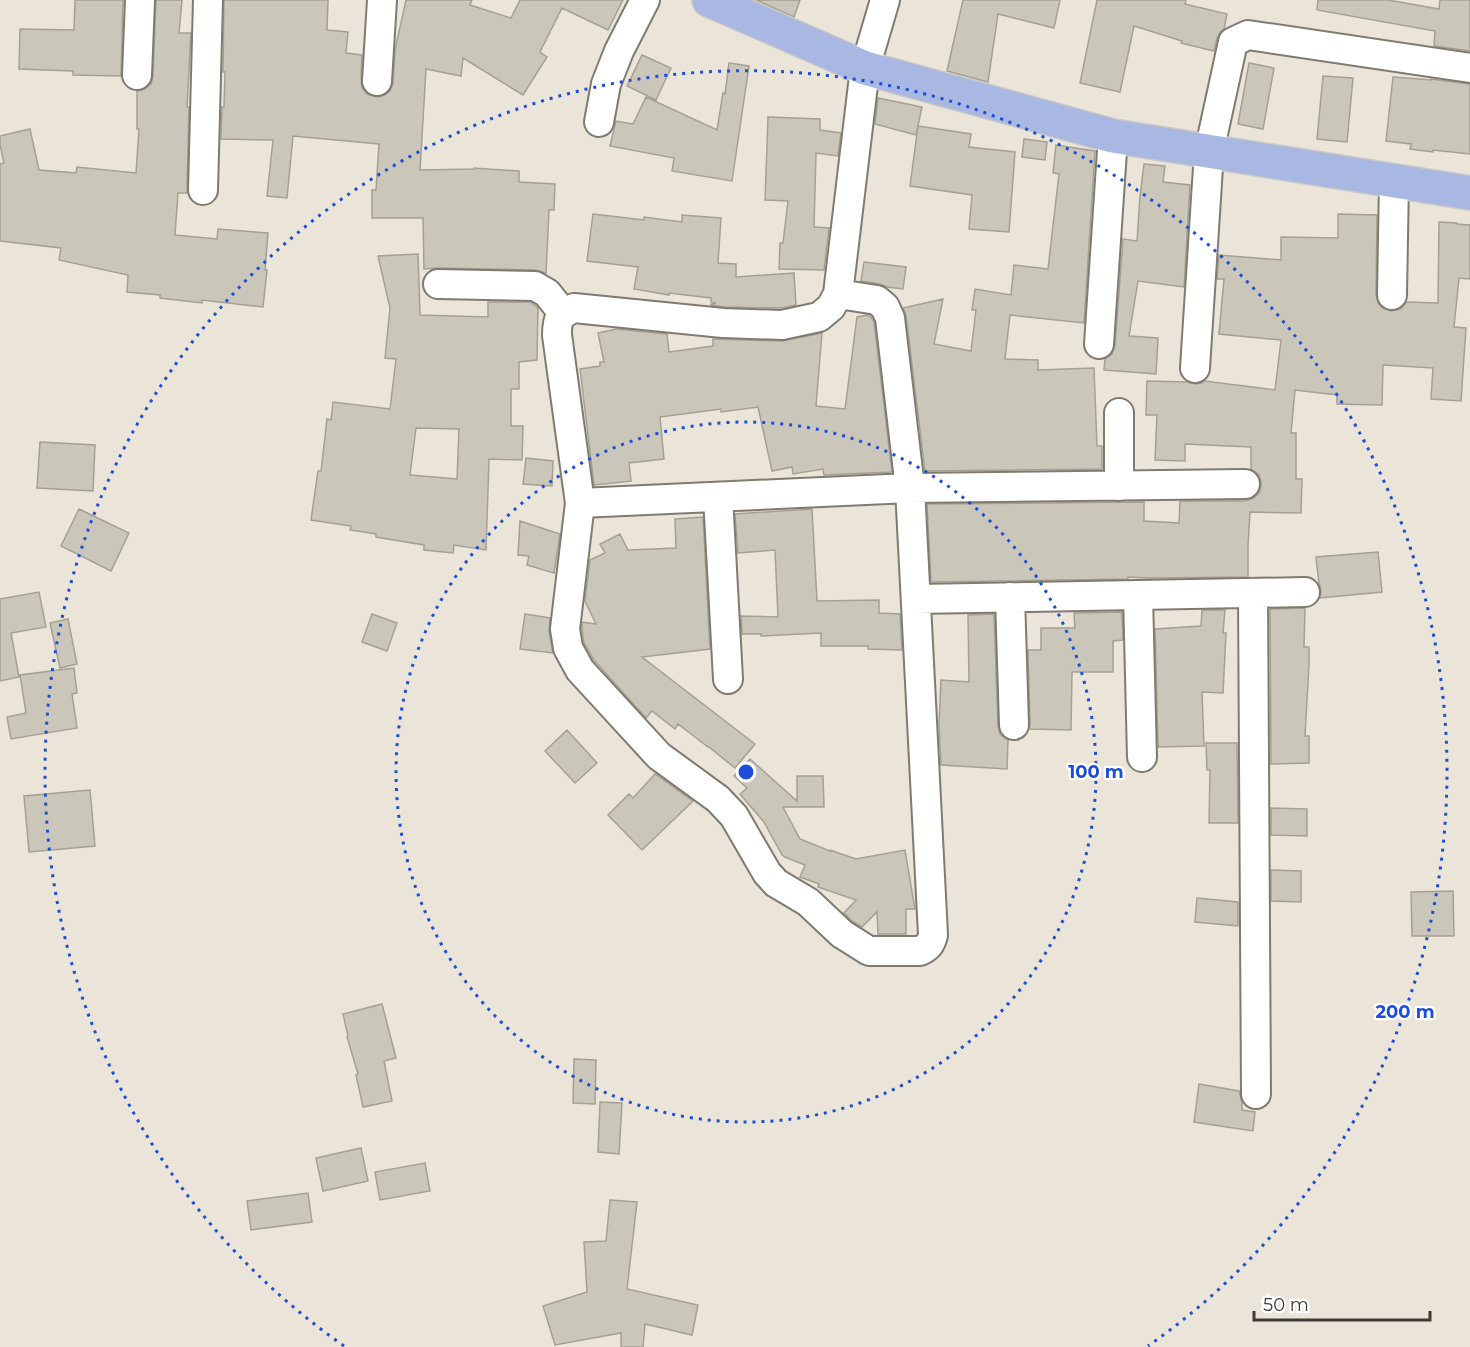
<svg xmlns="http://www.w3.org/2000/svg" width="1470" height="1347" font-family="Montserrat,sans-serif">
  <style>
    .building { fill: #cbc6ba; stroke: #a5a094; stroke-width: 1.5; fill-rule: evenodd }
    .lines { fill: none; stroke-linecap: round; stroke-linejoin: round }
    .minor-casing { stroke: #807b70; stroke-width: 32 }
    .major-casing { stroke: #c9c8c7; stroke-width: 36 }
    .minor { stroke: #fff; stroke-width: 28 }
    .major { stroke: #a9b8e2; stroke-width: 33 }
    .ring { fill: none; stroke: #1d4ed8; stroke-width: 3; stroke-dasharray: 3 6 }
    .centre { fill: #1d4ed8; stroke: #fff; stroke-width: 3 }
    .ring-label { font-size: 18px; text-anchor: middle; font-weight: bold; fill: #1d4ed8; stroke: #fff; stroke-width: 4.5; stroke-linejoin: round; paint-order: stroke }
  </style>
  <rect width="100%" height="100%" fill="#eae5d8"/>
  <path class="building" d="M75 0H123L121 76 73 75V71L19 69 20 29 74 30Z
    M156 0H182L179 33H191L187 107H189L187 193H178L175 235 217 239 218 229 268 233 265 270H267L263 307 202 300V303L160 298V295L127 292 128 275 59 260 61 248 0 241V164L4 163 0 145V136L30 129 39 170 76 173 77 167 136 173 139 129H137V91L145 89 151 84 153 76Z
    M224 0H328L327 30 348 32 346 53 362 55 361 80 362 88 367 94 377 97 385 95 390 91 393 83 395 50 406 0H472L470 5 511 18 520 0H623L608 30 562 8 540 52 547 57 523 95 463 58 461 76 426 69 420 170 474 169V168L519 171V182L555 184 554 210H549L546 273 535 270 438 268 424 269 423 218H372V190H376L379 144 293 136 287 198 267 196 273 140 221 139 222 107H224L225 72H223Z
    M756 0H800L794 17Z
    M963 0H1060L1054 28 998 14 988 82 947 71Z
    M1097 0H1186L1185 4 1227 14 1224 29 1220 32 1217 38 1214 51 1181 43 1182 41 1134 26 1120 92 1080 83Z
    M1318 0H1388L1439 9 1440 0H1470V51L1434 46 1435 31 1317 10Z
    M642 55 671 68 656 100 627 86Z
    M729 63 749 66 732 181 672 171 674 158 610 146 616 121 633 124 646 97 717 130 723 93 725 94Z
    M1249 63 1274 68 1263 129 1238 124Z
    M1323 76 1353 78 1347 142 1317 139Z
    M1393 77 1431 80V79L1470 84V154L1433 150V152L1410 149 1411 144 1386 141Z
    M878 98 922 107 916 135 875 124Z
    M768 117 820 119V130L841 133 838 156 816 153 814 227 829 228 824 270 779 269 780 243H783L788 201 765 200Z
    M918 126 971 134 969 147 1015 152 1009 232 969 229 972 195 910 186Z
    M1024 139 1047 142 1045 160 1022 157Z
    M1056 145 1095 151 1084 323 1010 315 1005 359 1038 360V370L1094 368 1097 446H1102V469L925 471 906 316 903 308 943 299 934 344 971 351 976 310H972L975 289 1011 295 1014 265 1048 269 1059 174 1053 173Z
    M1144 164 1165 166 1163 182 1190 185 1184 287 1138 281 1129 336 1158 338 1156 374 1104 370 1105 359 1112 354 1115 345 1123 239 1137 241 1140 197Z
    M593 214 644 220V217L682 222V215L721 218 718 263 736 264V277L794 273 796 305 781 308 724 307 711 305V304L716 303 711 302V298L669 293V295L634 289 638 267 587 261Z
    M1338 214 1377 215 1376 295 1378 303 1384 309 1391 311 1400 309 1407 302 1438 303 1439 222 1457 223V224L1470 225V279L1459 278 1454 327 1466 328 1461 401 1431 399 1433 368 1383 365 1382 405 1337 404V395L1295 390 1291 433H1296V479H1302L1301 513 1250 512 1248 547V577L1148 578 1128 577V579L931 582 927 504 1144 502V521L1179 523 1180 501H1245L1254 498 1260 492 1261 483 1259 475 1251 469V447L1185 444V461L1155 460 1157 415H1146L1147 381 1187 382 1195 384 1202 383 1205 381 1275 390 1281 340 1219 334 1224 279H1217L1219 255 1281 260V237L1338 238Z
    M418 254 420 315 488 317V302H530L538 308 537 360 519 362V389H511V426H523L522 460 489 459 486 550 454 545 453 553 424 550V545L376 537V534L350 530 351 526 311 520 318 471H321L327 419 331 420 333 402 390 409 396 359 385 358 390 308 378 256ZM416 428 459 429 457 479 410 475Z
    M864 262 906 267 903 289 887 287 880 284 861 281Z
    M867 315 871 317 874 322 892 472 824 475 823 469 793 474 792 467 772 471 758 407 721 412V409L660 417 664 459 629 463 631 481 594 485 580 369 600 366V362H604L598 333 616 329 667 334 669 352 713 346V339L782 341 822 333 816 406 845 409 857 317Z
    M40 442 95 445 93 491 37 488Z
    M526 458 553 461 552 486 523 484Z
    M79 509 129 533 111 571 61 546Z
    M812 509 817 601 879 600V613L900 614 902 650 868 649V646H821V633L761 636V634H742L741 616 778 617 775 550 738 553 735 514Z
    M703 517 710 649 642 657 755 744 735 768 709 747H708L678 724 675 729 652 711 646 718 594 660 584 643 582 629V622L596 624 585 601 590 560 605 553 600 544 620 534 628 550 676 548 675 519Z
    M520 521 560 534 554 573 527 565 529 556 518 555Z
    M1378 552 1382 592 1320 598 1321 591 1319 583 1316 557Z
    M39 592 46 627 11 633 19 677 0 681V599Z
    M1305 608 1304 647H1309V665L1305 736H1309V763L1271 764 1270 609Z
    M1202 610H1225L1223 633H1226L1223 693 1202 692 1204 746 1158 747 1155 629 1201 626Z
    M1122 612 1123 640 1113 641V672H1072L1071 730 1029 729 1030 724 1028 650H1041V628H1075L1074 613Z
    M372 614 397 623 387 651 362 642Z
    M525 614 550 618 549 631 553 653 520 649Z
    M994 614 998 726 1000 734 1008 740 1007 769 941 765 939 724 941 680 969 682 968 615Z
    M68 619 77 664 60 668 50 623Z
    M74 668 77 693 72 694 77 728 11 739 7 717 26 713 20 675Z
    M567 730 597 763 575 783 545 751Z
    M1206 743H1237L1238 823H1209L1210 770H1207Z
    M750 759 797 801V776H823L824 807H783L800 839 830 851V850L856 859 905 850 915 909H906V934H878L877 912 862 927 852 921 844 913 856 900 818 887 819 884 800 877 805 865 785 857 782 855 764 822 740 794 747 788 734 776Z
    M655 774 693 801 642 850 608 815 629 794 633 798Z
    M90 790 95 846 29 852 24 796Z
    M1271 808 1307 809V836L1271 835Z
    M1271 870 1301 871V902L1271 901Z
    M1453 891 1454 936H1412L1411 892Z
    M1197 898 1238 902V926L1195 922Z
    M382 1004 396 1058 384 1061 392 1101 363 1107 356 1075 358 1074 347 1037 348 1036 343 1014Z
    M574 1059 596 1060 595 1104 573 1103Z
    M1199 1084 1239 1091 1242 1103V1110L1255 1112 1253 1131 1194 1122Z
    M600 1102 622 1103 619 1154 598 1152Z
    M361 1148 368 1181 323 1191 316 1158Z
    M425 1163 430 1191 380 1200 375 1172Z
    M308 1193 312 1222 251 1230 247 1201Z
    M610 1200 637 1202 627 1289 698 1305 692 1335 645 1324 643 1347H621V1333L555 1345 543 1306 587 1292 584 1242 606 1241Z"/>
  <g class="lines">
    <g class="minor-casing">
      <path id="minor" d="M137 75 140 0
        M377 81 382 0
        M599 122 606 84 619 51 645 0
        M203 190 208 0
        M438 284 535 286 547 293 563 313
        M838 294 877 300 885 307 890 318 910 488 933 935C931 944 928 947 920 951H869L842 934 808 902 776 883 767 873 734 816 718 799 659 756 580 670 568 648 565 629 580 503 557 335C557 318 559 315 574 308L723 323 782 325 819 317 831 307 838 294 865 68 885 0
        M1392 295 1394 181
        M1099 344 1113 136
        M1195 368 1209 152 1233 42 1248 35 1470 68
        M1119 413V486
        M718 497 728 679
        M580 503 910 488 1245 484
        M1253 593 1256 1094
        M1138 595 1142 757
        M1010 597 1014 725
        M916 599 1305 592"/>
    </g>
    <g class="major-casing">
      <path id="major" d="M709 0 865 68 1113 136 1470 193"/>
    </g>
    <use href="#minor" class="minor"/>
    <use href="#major" class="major"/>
  </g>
  <g class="ring">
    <circle cx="746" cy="772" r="350"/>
    <path d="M344 1346A701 701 0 1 1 1148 1346"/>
  </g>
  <circle cx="746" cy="772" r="9" class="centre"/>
  <g class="ring-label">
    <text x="1096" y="778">100 m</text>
    <text x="1405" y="1018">200 m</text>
  </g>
  <path d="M1254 1311v9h176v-9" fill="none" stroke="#3d3b36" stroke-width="3"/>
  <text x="1263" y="1311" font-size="18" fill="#3d3b36" stroke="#ffffff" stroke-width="4.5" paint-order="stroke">50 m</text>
</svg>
